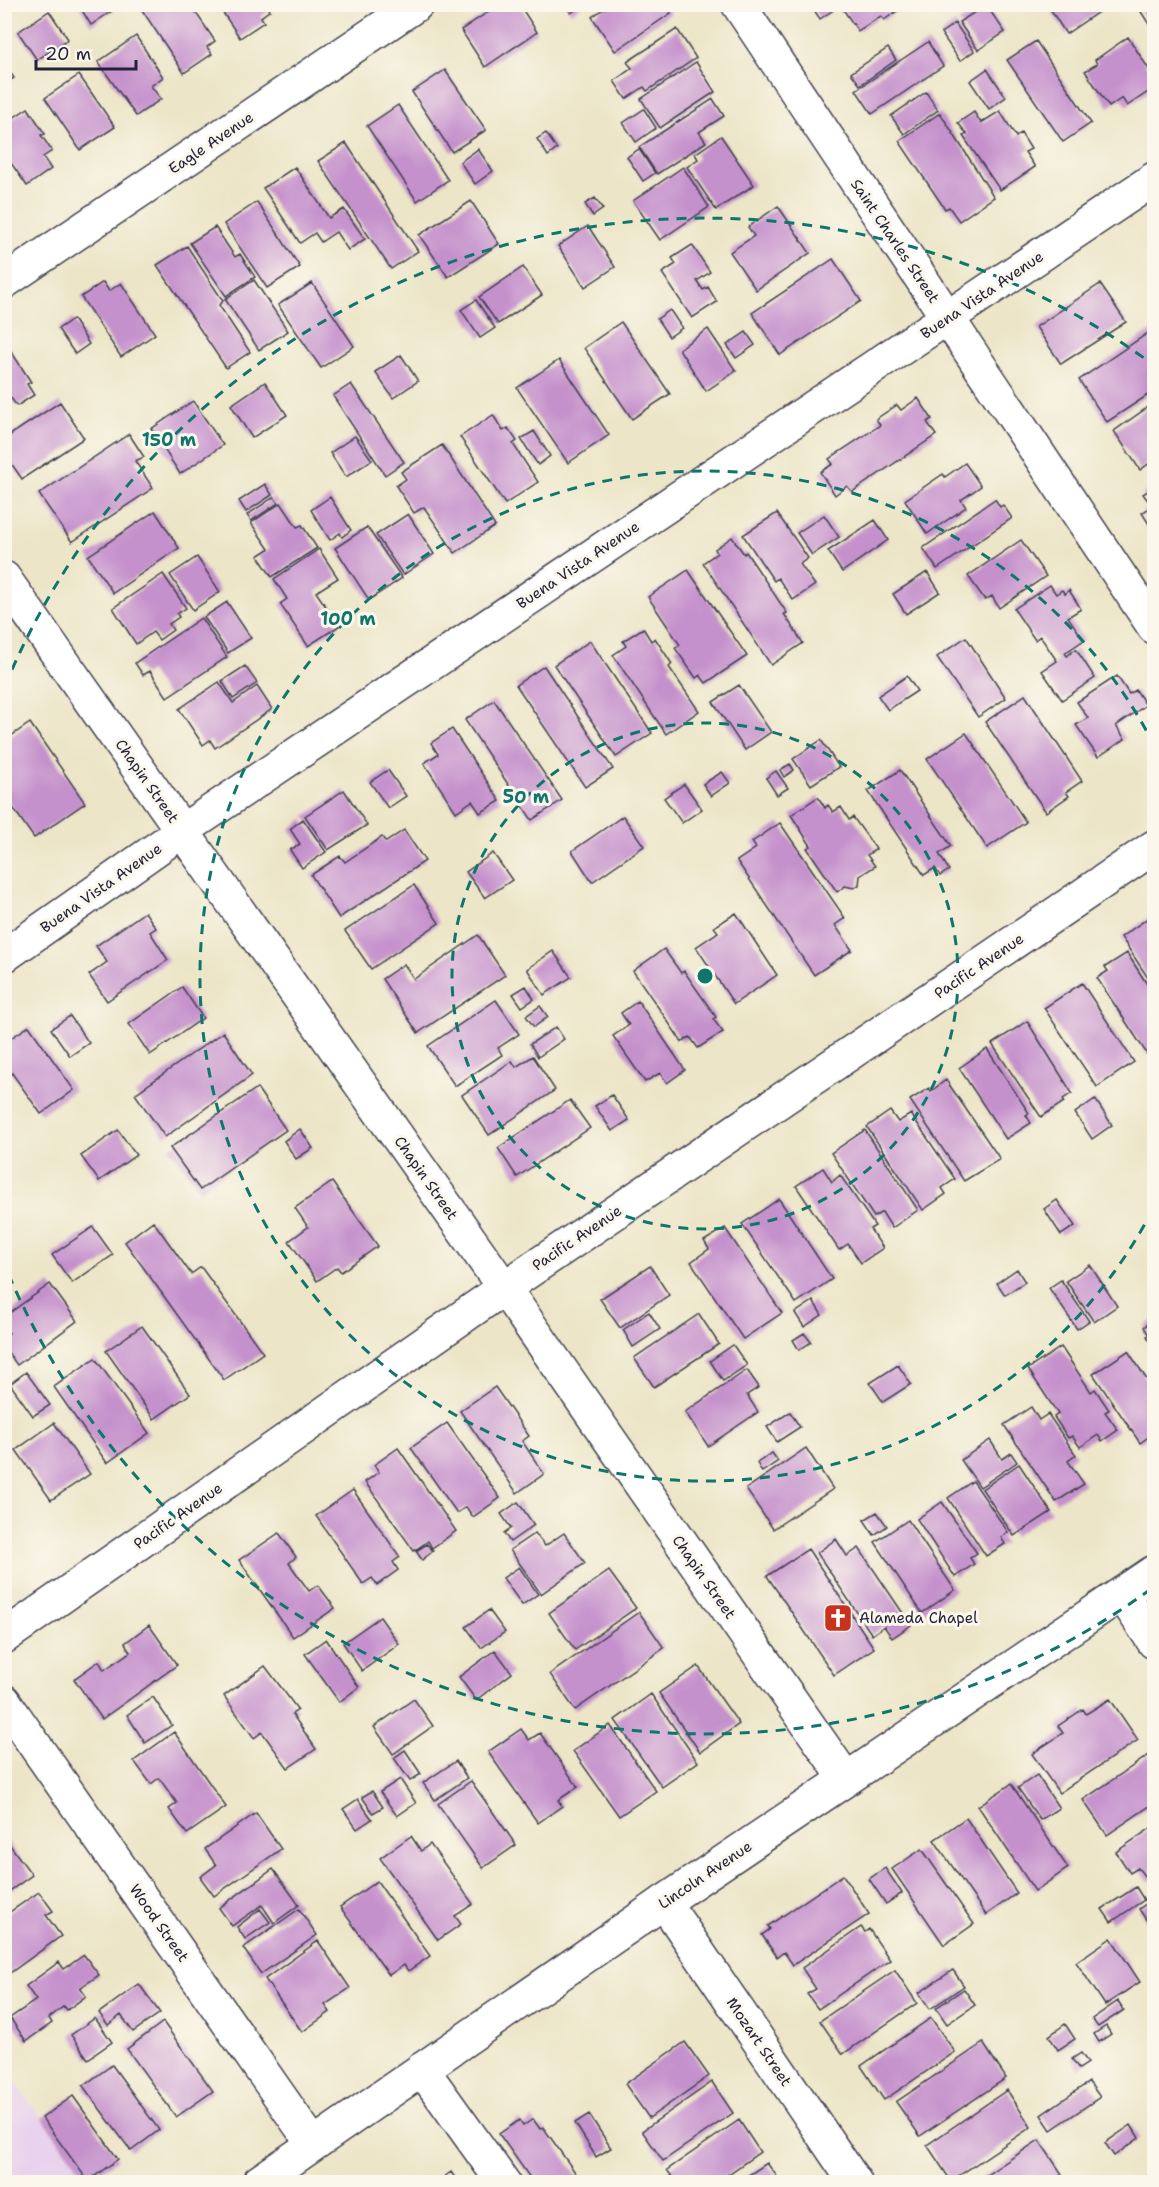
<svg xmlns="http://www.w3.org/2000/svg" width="1159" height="2187" font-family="'Shantell Sans',sans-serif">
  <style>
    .built { fill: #e9d2ed }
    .building { fill: #c591cc }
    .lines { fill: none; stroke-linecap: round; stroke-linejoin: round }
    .minor-casing { stroke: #403f50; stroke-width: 36 }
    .major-casing { stroke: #403f50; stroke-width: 36 }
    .minor { stroke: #fff; stroke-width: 33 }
    .major { stroke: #fff; stroke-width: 33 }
    .ring { fill: none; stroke: #0f766e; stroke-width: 3; stroke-dasharray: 10 8 }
    .labels { text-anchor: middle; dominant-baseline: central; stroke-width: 6; stroke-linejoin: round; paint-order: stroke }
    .street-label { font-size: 15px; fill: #22223b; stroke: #fbf7ec }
    .poi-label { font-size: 15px; fill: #22223b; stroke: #fbf7ec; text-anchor: start }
    .centre { fill: #0f766e; stroke: #fbf7ec; stroke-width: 3 }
    .ring-label { font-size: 18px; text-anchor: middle; font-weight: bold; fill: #0f766e; stroke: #fbf7ec; stroke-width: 6; stroke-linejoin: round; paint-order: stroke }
  </style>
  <rect width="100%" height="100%" fill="#fbf7ec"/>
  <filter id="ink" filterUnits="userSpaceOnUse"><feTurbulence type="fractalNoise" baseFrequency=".0167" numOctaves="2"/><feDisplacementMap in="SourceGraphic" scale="12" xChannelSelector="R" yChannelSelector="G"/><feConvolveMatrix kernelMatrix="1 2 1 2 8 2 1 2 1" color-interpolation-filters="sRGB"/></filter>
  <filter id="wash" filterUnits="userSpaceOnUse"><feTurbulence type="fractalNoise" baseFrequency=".008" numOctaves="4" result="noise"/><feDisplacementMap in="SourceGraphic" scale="24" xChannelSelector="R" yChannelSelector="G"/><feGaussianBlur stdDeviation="1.35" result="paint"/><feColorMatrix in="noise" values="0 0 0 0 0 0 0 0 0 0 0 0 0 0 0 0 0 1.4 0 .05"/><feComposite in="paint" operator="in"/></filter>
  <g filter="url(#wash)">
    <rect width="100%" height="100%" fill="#ece5c7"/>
    <path class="built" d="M10 2075 88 2182H5V2079Z"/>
    <g id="blocks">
      <path class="building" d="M78 4H122L91 25Z
        M138 4H190L215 41 207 47 212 54 184 73Z
        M217 4H266L270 10 261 17 264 22 240 38Z
        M500 4H519L537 32 485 67 461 30Z
        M565 4H584L571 13Z
        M610 4H666L671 13 615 51 592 17Z
        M810 4H842L820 19Z
        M847 4H907L884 20 881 16 858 31 842 8Z
        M1047 4H1110L1066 34Z
        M1136 4H1154V32Z
        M986 5 1005 32 978 50 959 22Z
        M49 11 68 39 37 60 18 32Z
        M955 23 974 51 960 61 941 33Z
        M677 29 696 58 647 91 644 87 626 99 614 81 632 68 627 62Z
        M136 36 163 77 151 86 161 99 136 116 98 62Z
        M1128 37 1154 77V88L1127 106 1122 98 1109 107 1085 71 1097 64 1095 60Z
        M1036 41 1091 123 1063 142 1007 60Z
        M928 42 943 66 872 114 856 90Z
        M888 48 896 60 860 85 851 73Z
        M696 62 715 92 660 128 641 99Z
        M4 64 14 78 4 84Z
        M987 69 1006 97 989 109 970 81Z
        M445 70 486 130 452 152 412 92Z
        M79 75 115 127 80 150 45 98Z
        M926 92 938 110 904 134 891 116Z
        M713 99 724 116 699 132 706 142 657 174 639 147Z
        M398 105 448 180 417 201 367 126Z
        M28 108 45 134 41 135 52 151 43 157 51 169 27 186 4 153V124Z
        M644 109 656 128 636 142 623 123Z
        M1000 111 1016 137 1021 133 1031 149 1025 152 1035 167 1000 190 963 136 967 134 958 123 974 112 981 123Z
        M940 113 994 197 959 221 949 207 945 209 899 141Z
        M546 133 557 149 548 156 537 139Z
        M721 136 754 185 716 210 687 167 698 159 695 154Z
        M346 143 418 251 391 269 318 161Z
        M478 149 493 171 475 184 460 162Z
        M639 149 655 173 643 181 627 157Z
        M295 167 329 218 344 209 365 239 348 250 336 232 321 242 315 233 300 243 263 188Z
        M683 167 709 207 660 240 633 201Z
        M595 198 603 209 593 216 585 204Z
        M471 201 499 244 448 277 419 235Z
        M257 202 300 267 267 288 224 224Z
        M778 206 810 253 756 290 730 252 754 236 748 227Z
        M588 226 615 267 585 287 558 246Z
        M215 227 235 257 240 254 255 277 226 296 190 243Z
        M692 245 710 272 697 281 703 290 708 287 717 302 692 318 662 273 676 264 672 258Z
        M187 246 223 301 219 305 250 352 226 368 157 265Z
        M833 259 861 301 780 355 752 313Z
        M523 267 542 295 498 324 479 297Z
        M254 280 288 331 259 350 225 299Z
        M103 282 109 291 121 283 155 334 121 357 81 297Z
        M312 283 354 346 321 368 278 305Z
        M1100 284 1126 322 1061 364 1036 327Z
        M476 300 495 328 480 338 461 310Z
        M670 310 682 328 669 337 657 319Z
        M73 319 89 344 75 354 58 329Z
        M621 322 670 394 632 419 584 348Z
        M708 329 736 371 706 391 679 349Z
        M1154 329V391L1107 422 1079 380Z
        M746 332 755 345 736 358 727 345Z
        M9 348 31 382 27 384 34 395 17 406 10 397 4 401V351Z
        M401 355 418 381 393 398 375 372Z
        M559 360 609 435 568 463 517 388Z
        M265 382 287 415 252 438 231 405Z
        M351 384 404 462 385 475 333 396Z
        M918 398 932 419 927 422 936 435 852 492 847 486 835 495 820 472 833 464 829 459 880 425 876 419 897 405 901 410Z
        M193 401 223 445 180 474 151 429Z
        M60 402 84 438 22 479 4 453V439Z
        M1154 403V460L1140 470 1114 431Z
        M493 415 503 431 508 428 517 441 513 444 538 482 505 504 460 437Z
        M534 431 550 456 538 465 521 439Z
        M129 434 144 457 135 461 153 488 72 542 39 494Z
        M355 436 372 460 346 477 330 453Z
        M442 445 495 526 455 553 424 507 414 513 396 486 406 479 401 472Z
        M965 463 981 486 961 500 966 507 927 534 905 500 943 474 945 477Z
        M265 484 272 495 246 512 239 501Z
        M1154 487V532L1142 513 1152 506 1143 494Z
        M274 497 278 503 251 521 247 515Z
        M330 497 351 530 342 537 340 533 330 540 311 510Z
        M995 499 1000 507 1003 505 1012 518 937 569 923 548Z
        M281 503 297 527 302 525 317 548 272 577 258 556 269 549 251 523Z
        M155 511 179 548 113 593 88 556Z
        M777 513 808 558 800 564 815 585 793 600 778 578 774 581 743 535Z
        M408 514 434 554 403 575 376 535Z
        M824 515 839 537 812 555 797 533Z
        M875 520 888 540 842 572 828 551Z
        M367 527 402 578 369 600 335 548Z
        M732 537 744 554 746 552 787 613 784 614 803 643 771 665 703 563 717 553 715 549Z
        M1021 540 1046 576 999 608 992 596 985 600 968 576Z
        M319 549 338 578 316 592 339 626 308 646 280 604 287 599 274 579Z
        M197 557 220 592 193 610 170 575Z
        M688 570 747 656 706 683 700 675 696 678 675 648 680 645 648 597Z
        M927 572 940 592 906 614 893 594Z
        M163 574 186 608 177 614 179 617 169 624 173 630 159 640 153 632 136 644 113 608Z
        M1050 585 1056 594 1062 590 1065 594 1069 590 1081 609 1068 617 1084 640 1065 653 1067 656 1076 649 1095 678 1062 700 1042 671 1057 661 1040 636 1035 640 1014 609Z
        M227 602 251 638 228 653 204 617Z
        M201 618 227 657 167 697 150 671 143 675 135 663Z
        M643 628 651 641 655 638 672 664 669 667 699 711 666 734 613 655 626 646 623 641Z
        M966 637 1006 698 978 717 937 657Z
        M590 641 652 733 616 757 554 665Z
        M245 666 257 683 233 699 222 681Z
        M544 666 613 769 585 787 516 685Z
        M907 676 917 691 888 710 878 696Z
        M1117 676 1129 694 1136 690 1146 705 1116 726 1125 739 1098 757 1076 725 1088 718 1077 702Z
        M219 682 233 703 257 686 272 709 215 748 210 740 203 745 179 709Z
        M739 685 771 732 745 750 713 702Z
        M1025 695 1082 781 1066 792 1069 796 1046 812 985 722Z
        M494 700 562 800 532 820 465 720Z
        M30 723 85 803 34 838 4 795V741Z
        M452 729 500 801 480 813 472 801 456 812 424 763 438 754 431 743Z
        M966 733 1026 822 987 848 927 759Z
        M821 740 839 767 811 785 793 759Z
        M790 764 794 770 784 777 780 770Z
        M388 770 406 796 388 808 370 782Z
        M900 770 951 846 939 854 949 870 940 876 935 868 924 875 868 791Z
        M776 771 788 788 777 795 766 778Z
        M722 772 730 783 711 796 703 784Z
        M684 784 702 809 682 823 664 798Z
        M344 790 367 825 328 850 305 816Z
        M818 797 825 808 828 805 833 812 841 807 849 820 853 817 876 849 867 855 875 866 860 876 859 885 854 888 845 886 837 892 807 848 811 846 791 815Z
        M623 816 644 846 592 882 572 851Z
        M303 819 326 852 302 868 290 850 300 844 290 829Z
        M780 823 845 918 835 925 852 950 814 975 737 861 756 848 752 842Z
        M404 830 425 861 339 918 311 875 340 856 345 862 382 837 386 842Z
        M493 853 512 880 485 898 466 872Z
        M414 885 439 923 371 969 345 931Z
        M145 912 156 928 150 932 168 960 107 1001 89 975 107 962 96 946Z
        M736 913 777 975 734 1004 696 947 718 932 714 927Z
        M1154 914V987L1121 937Z
        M478 935 505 975 418 1033 382 979 404 964 414 979Z
        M664 949 681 973 684 971 716 1017 713 1019 723 1032 698 1048 690 1037 682 1042 633 971Z
        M553 951 571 977 544 995 527 969Z
        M1127 953 1154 995V1054L1152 1051 1147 1054 1097 978 1108 971 1105 967Z
        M1082 983 1134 1062 1097 1087 1044 1008Z
        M526 986 534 999 522 1007 513 994Z
        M182 987 203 1018 150 1055 129 1024Z
        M496 1000 519 1034 498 1048 502 1055 455 1086 428 1046Z
        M638 1001 685 1070 667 1083 660 1073 645 1082 613 1036 629 1025 621 1013Z
        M540 1006 548 1017 534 1027 526 1016Z
        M70 1016 89 1043 70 1056 51 1029Z
        M1027 1021 1072 1093 1063 1099 1064 1102 1041 1117 992 1044Z
        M29 1026 74 1090 41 1114 4 1062V1043Z
        M556 1027 564 1039 538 1057 530 1044Z
        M223 1032 252 1075 165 1137 135 1094Z
        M987 1049 1029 1113 1026 1115 1031 1123 1006 1139 959 1068Z
        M533 1056 555 1090 489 1135 462 1095 512 1061 516 1067Z
        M946 1080 1000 1159 964 1181 910 1100 929 1088 931 1091Z
        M257 1088 286 1130 200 1190 170 1148Z
        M612 1095 629 1120 612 1131 595 1106Z
        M1095 1099 1112 1125 1092 1139 1075 1113Z
        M570 1100 590 1128 517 1177 498 1148Z
        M890 1111 898 1122 911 1114 955 1179 942 1188 946 1194 923 1210 867 1127Z
        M300 1129 313 1148 296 1159 284 1141Z
        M118 1130 136 1155 99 1181 81 1156Z
        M865 1130 918 1210 892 1228 882 1212 874 1217 831 1153Z
        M823 1168 832 1182 840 1175 875 1226 870 1229 883 1248 861 1263 848 1244 839 1250 796 1186Z
        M332 1182 378 1246 341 1272 337 1267 317 1281 289 1241 308 1227 295 1208Z
        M779 1199 832 1279 796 1303 742 1224Z
        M1057 1200 1075 1226 1061 1235 1044 1209Z
        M153 1221 191 1274 201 1267 263 1353 224 1380 125 1242Z
        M93 1227 113 1255 72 1283 52 1255Z
        M725 1228 782 1313 743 1339 691 1262 709 1249 704 1241Z
        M1090 1265 1117 1306 1094 1322 1066 1281Z
        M650 1266 669 1295 620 1328 600 1299Z
        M1017 1269 1025 1282 1005 1295 997 1283Z
        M1061 1280 1089 1321 1077 1329 1049 1288Z
        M50 1284 77 1321 17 1365 4 1347V1336L9 1333 4 1327V1317Z
        M813 1301 822 1315 804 1327 795 1313Z
        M649 1312 660 1329 633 1347 623 1330Z
        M699 1314 719 1344 654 1387 634 1358Z
        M1154 1319V1348L1147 1336 1149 1335 1144 1327Z
        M142 1326 190 1394 154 1419 106 1351Z
        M804 1333 811 1342 799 1350 793 1340Z
        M733 1345 747 1365 723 1381 710 1361Z
        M1061 1347 1091 1392 1095 1389 1109 1410 1105 1412 1118 1430 1102 1441 1098 1435 1080 1447 1072 1436 1068 1438 1054 1417 1058 1414 1028 1369Z
        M1128 1351 1154 1390V1433L1140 1443 1093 1374Z
        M95 1358 149 1433 107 1463 54 1387Z
        M898 1365 911 1384 883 1402 870 1383Z
        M747 1370 759 1387 747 1395 758 1412 708 1446 685 1412Z
        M26 1372 50 1405 33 1416 10 1384Z
        M495 1387 529 1436 522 1441 544 1474 517 1493 460 1411Z
        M1031 1407 1039 1420 1048 1414 1076 1455 1068 1461 1084 1484 1056 1502 1004 1425Z
        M790 1412 800 1427 777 1442 767 1427Z
        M54 1423 90 1474 51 1500 16 1450Z
        M447 1423 500 1498 473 1517 466 1507 457 1513 411 1448Z
        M990 1440 1002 1459 1011 1453 1017 1462 980 1487 961 1460Z
        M398 1448 456 1531 432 1548 428 1541 414 1551 365 1482 379 1472 374 1465Z
        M806 1448 833 1489 773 1529 746 1489Z
        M772 1453 778 1461 762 1472 757 1463Z
        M1019 1464 1051 1512 1014 1536 982 1489Z
        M973 1481 1008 1532 1001 1537 1005 1544 986 1556 948 1498Z
        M353 1490 400 1557 393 1562 398 1570 377 1585 372 1578 363 1584 316 1516Z
        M518 1502 534 1525 510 1542 504 1533 511 1528 501 1514Z
        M942 1502 977 1553 970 1558 974 1564 955 1577 917 1519Z
        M877 1512 887 1526 874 1535 864 1520Z
        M908 1520 955 1590 922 1613 875 1542Z
        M279 1533 296 1557 289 1563 309 1591 318 1585 335 1608 293 1637 239 1560Z
        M535 1533 545 1546 564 1533 585 1563 541 1594 510 1550Z
        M836 1539 847 1556 859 1548 911 1625 892 1638 884 1626 872 1635 817 1553Z
        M427 1544 433 1551 422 1560 416 1551Z
        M808 1549 874 1648 834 1675 767 1576Z
        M519 1567 538 1594 522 1605 503 1578Z
        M609 1571 636 1608 575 1650 549 1613Z
        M489 1610 505 1632 481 1648 466 1627Z
        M639 1612 664 1648 575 1710 550 1674Z
        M380 1617 399 1644 362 1671 343 1643Z
        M149 1625 177 1665 102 1719 74 1679 99 1661 104 1670 130 1652 125 1643Z
        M326 1639 359 1687 339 1702 305 1654Z
        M495 1650 512 1673 476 1700 459 1677Z
        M265 1666 298 1710 292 1714 316 1749 288 1768 262 1732 254 1738 224 1696Z
        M698 1666 739 1724 700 1752 659 1693Z
        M651 1694 698 1762 662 1787 615 1720Z
        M153 1697 172 1725 145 1743 127 1715Z
        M414 1699 433 1726 393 1754 374 1727Z
        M1110 1699 1138 1740 1059 1793 1032 1754 1063 1733 1058 1726 1083 1709 1086 1714Z
        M610 1725 656 1791 619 1816 573 1751Z
        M521 1729 529 1740 540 1733 578 1787 558 1800 562 1806 538 1823 488 1752Z
        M174 1732 226 1807 187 1834 169 1809 177 1803 159 1778 151 1784 134 1761Z
        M405 1750 421 1774 410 1781 394 1758Z
        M1149 1755 1154 1763V1803L1107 1835 1083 1800Z
        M456 1761 467 1778 435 1800 423 1783Z
        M1037 1775 1059 1808 1040 1820 1018 1788Z
        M400 1779 416 1803 397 1816 380 1792Z
        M471 1781 516 1845 483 1868 438 1804Z
        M1011 1784 1068 1868 1035 1891 978 1806Z
        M372 1791 383 1807 373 1813 362 1797Z
        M358 1799 372 1819 357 1829 343 1809Z
        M256 1813 281 1849 214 1896 200 1877 216 1865 205 1849Z
        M966 1818 1017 1893 986 1915 934 1840Z
        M1154 1826V1878L1149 1882 1138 1868 1130 1873 1116 1852Z
        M411 1836 421 1851 430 1844 473 1904 455 1916 461 1924 438 1940 380 1858Z
        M4 1837 32 1875 4 1895Z
        M922 1849 974 1924 944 1945 892 1869Z
        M885 1868 902 1893 886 1904 869 1879Z
        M273 1869 299 1905 274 1923 262 1905 232 1926 219 1908Z
        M843 1875 869 1914 793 1965 784 1952 777 1957 762 1935 770 1929 768 1926Z
        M377 1881 430 1956 408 1971 404 1965 389 1975 340 1907Z
        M1136 1887 1144 1900 1111 1922 1102 1909Z
        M39 1892 53 1911 46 1915 61 1936 10 1973 4 1966V1916Z
        M1154 1898V1932L1139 1909Z
        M260 1909 270 1922 245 1939 237 1927Z
        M299 1909 317 1935 261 1974 243 1948Z
        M861 1927 865 1932 869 1929 890 1960 818 2009 807 1994 816 1989 802 1968Z
        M1111 1938 1140 1982 1105 2005 1076 1962Z
        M318 1941 350 1988 325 2005 330 2012 302 2032 265 1979Z
        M84 1955 99 1975 80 1988 86 1996 67 2010 64 2006 49 2018 52 2023 26 2041 10 2018 36 2000 26 1986 59 1962 64 1969Z
        M895 1970 917 2003 843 2054 820 2021Z
        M953 1970 964 1986 930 2009 919 1993Z
        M139 1984 160 2013 133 2032 121 2015 108 2025 99 2013Z
        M964 1989 975 2005 947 2024 936 2008Z
        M1118 2001 1124 2010 1098 2027 1092 2019Z
        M95 2018 112 2042 88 2059 71 2035Z
        M931 2018 955 2052 884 2100 861 2066Z
        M163 2022 213 2091 176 2117 127 2049Z
        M1065 2024 1075 2039 1058 2050 1049 2036Z
        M1106 2026 1111 2034 1099 2042 1094 2034Z
        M685 2042 709 2076 649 2118 625 2084Z
        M983 2043 1006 2078 920 2136 896 2102Z
        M1081 2053 1088 2063 1079 2069 1072 2059Z
        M112 2065 159 2130 131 2151 83 2086Z
        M712 2082 733 2113 663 2161 642 2131Z
        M1089 2082 1100 2097 1051 2130 1041 2115Z
        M1007 2090 1031 2127 951 2181 927 2145Z
        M73 2096 118 2159 88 2181 42 2118Z
        M589 2114 611 2148 596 2157 575 2123Z
        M533 2119 540 2129 543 2127 582 2182H533L499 2134 519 2120 523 2126Z
        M739 2120 760 2152 717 2182H676L667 2170Z
        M1131 2125 1139 2138 1114 2156 1105 2143Z
        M1039 2140 1062 2174 1050 2182H976Z
        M767 2163 781 2182H738Z
        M451 2172 458 2182H427L435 2178 437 2182Z"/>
    </g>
  </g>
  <g filter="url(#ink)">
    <use href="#blocks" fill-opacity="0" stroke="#403f50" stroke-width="1.5"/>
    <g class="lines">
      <g class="minor-casing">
        <path id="minor" d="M738 4 1154 627
          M4 282 417 4
          M4 578 504 1288 846 1779
          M4 956 182 831 1154 179
          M1122 1594 1154 1642
          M4 1637 504 1288 1154 847
          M4 1701 313 2144
          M664 1902 855 2182
          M422 2069 503 2182"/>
      </g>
      <g class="major-casing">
        <path id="major" d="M259 2182 664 1902 1154 1572"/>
      </g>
      <use href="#minor" class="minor"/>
      <use href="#major" class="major"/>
    </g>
  </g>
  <g class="ring">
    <circle cx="705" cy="976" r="253"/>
    <path d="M1153 1209A505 505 0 1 1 1153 743"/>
    <path d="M1151 1589A758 758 0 0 1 5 1266M5 686A758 758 0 0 1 1151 363"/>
  </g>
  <defs>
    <g id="church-square" transform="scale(1.5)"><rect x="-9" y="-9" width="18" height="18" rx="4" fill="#c8321e" stroke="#fbf7ec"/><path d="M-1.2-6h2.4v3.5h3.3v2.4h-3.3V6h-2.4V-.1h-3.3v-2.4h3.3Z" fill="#fff"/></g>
  </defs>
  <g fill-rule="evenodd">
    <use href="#church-square" x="838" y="1618"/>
  </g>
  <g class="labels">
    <g class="street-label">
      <text transform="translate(211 143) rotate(-34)">Eagle Avenue</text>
      <text transform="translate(895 241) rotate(56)">Saint Charles Street</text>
      <text transform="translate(982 295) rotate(-34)">Buena Vista Avenue</text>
      <text transform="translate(578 565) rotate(-34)">Buena Vista Avenue</text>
      <text transform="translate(147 781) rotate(55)">Chapin Street</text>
      <text transform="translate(101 888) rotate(-35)">Buena Vista Avenue</text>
      <text transform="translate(979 966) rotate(-34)">Pacific Avenue</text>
      <text transform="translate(426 1178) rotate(55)">Chapin Street</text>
      <text transform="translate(577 1238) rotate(-34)">Pacific Avenue</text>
      <text transform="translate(178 1516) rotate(-35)">Pacific Avenue</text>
      <text transform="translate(704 1577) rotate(55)">Chapin Street</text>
      <text transform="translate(705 1875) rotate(-34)">Lincoln Avenue</text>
      <text transform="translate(159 1923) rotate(55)">Wood Street</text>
      <text transform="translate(759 2042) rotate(56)">Mozart Street</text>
    </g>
    <g class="poi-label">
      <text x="859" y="1618">Alameda Chapel</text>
    </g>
  </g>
  <circle cx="705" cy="976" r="9" class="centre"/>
  <g class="ring-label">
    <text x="169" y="446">150 m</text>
    <text x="348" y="625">100 m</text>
    <text x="526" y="803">50 m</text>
  </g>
  <rect width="1159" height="2187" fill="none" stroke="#fbf7ec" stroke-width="24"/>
  <path d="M36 60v9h100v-9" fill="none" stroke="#22223b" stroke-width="3"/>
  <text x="45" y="60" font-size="18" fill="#22223b" stroke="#fbf7ec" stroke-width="4.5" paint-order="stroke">20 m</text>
</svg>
